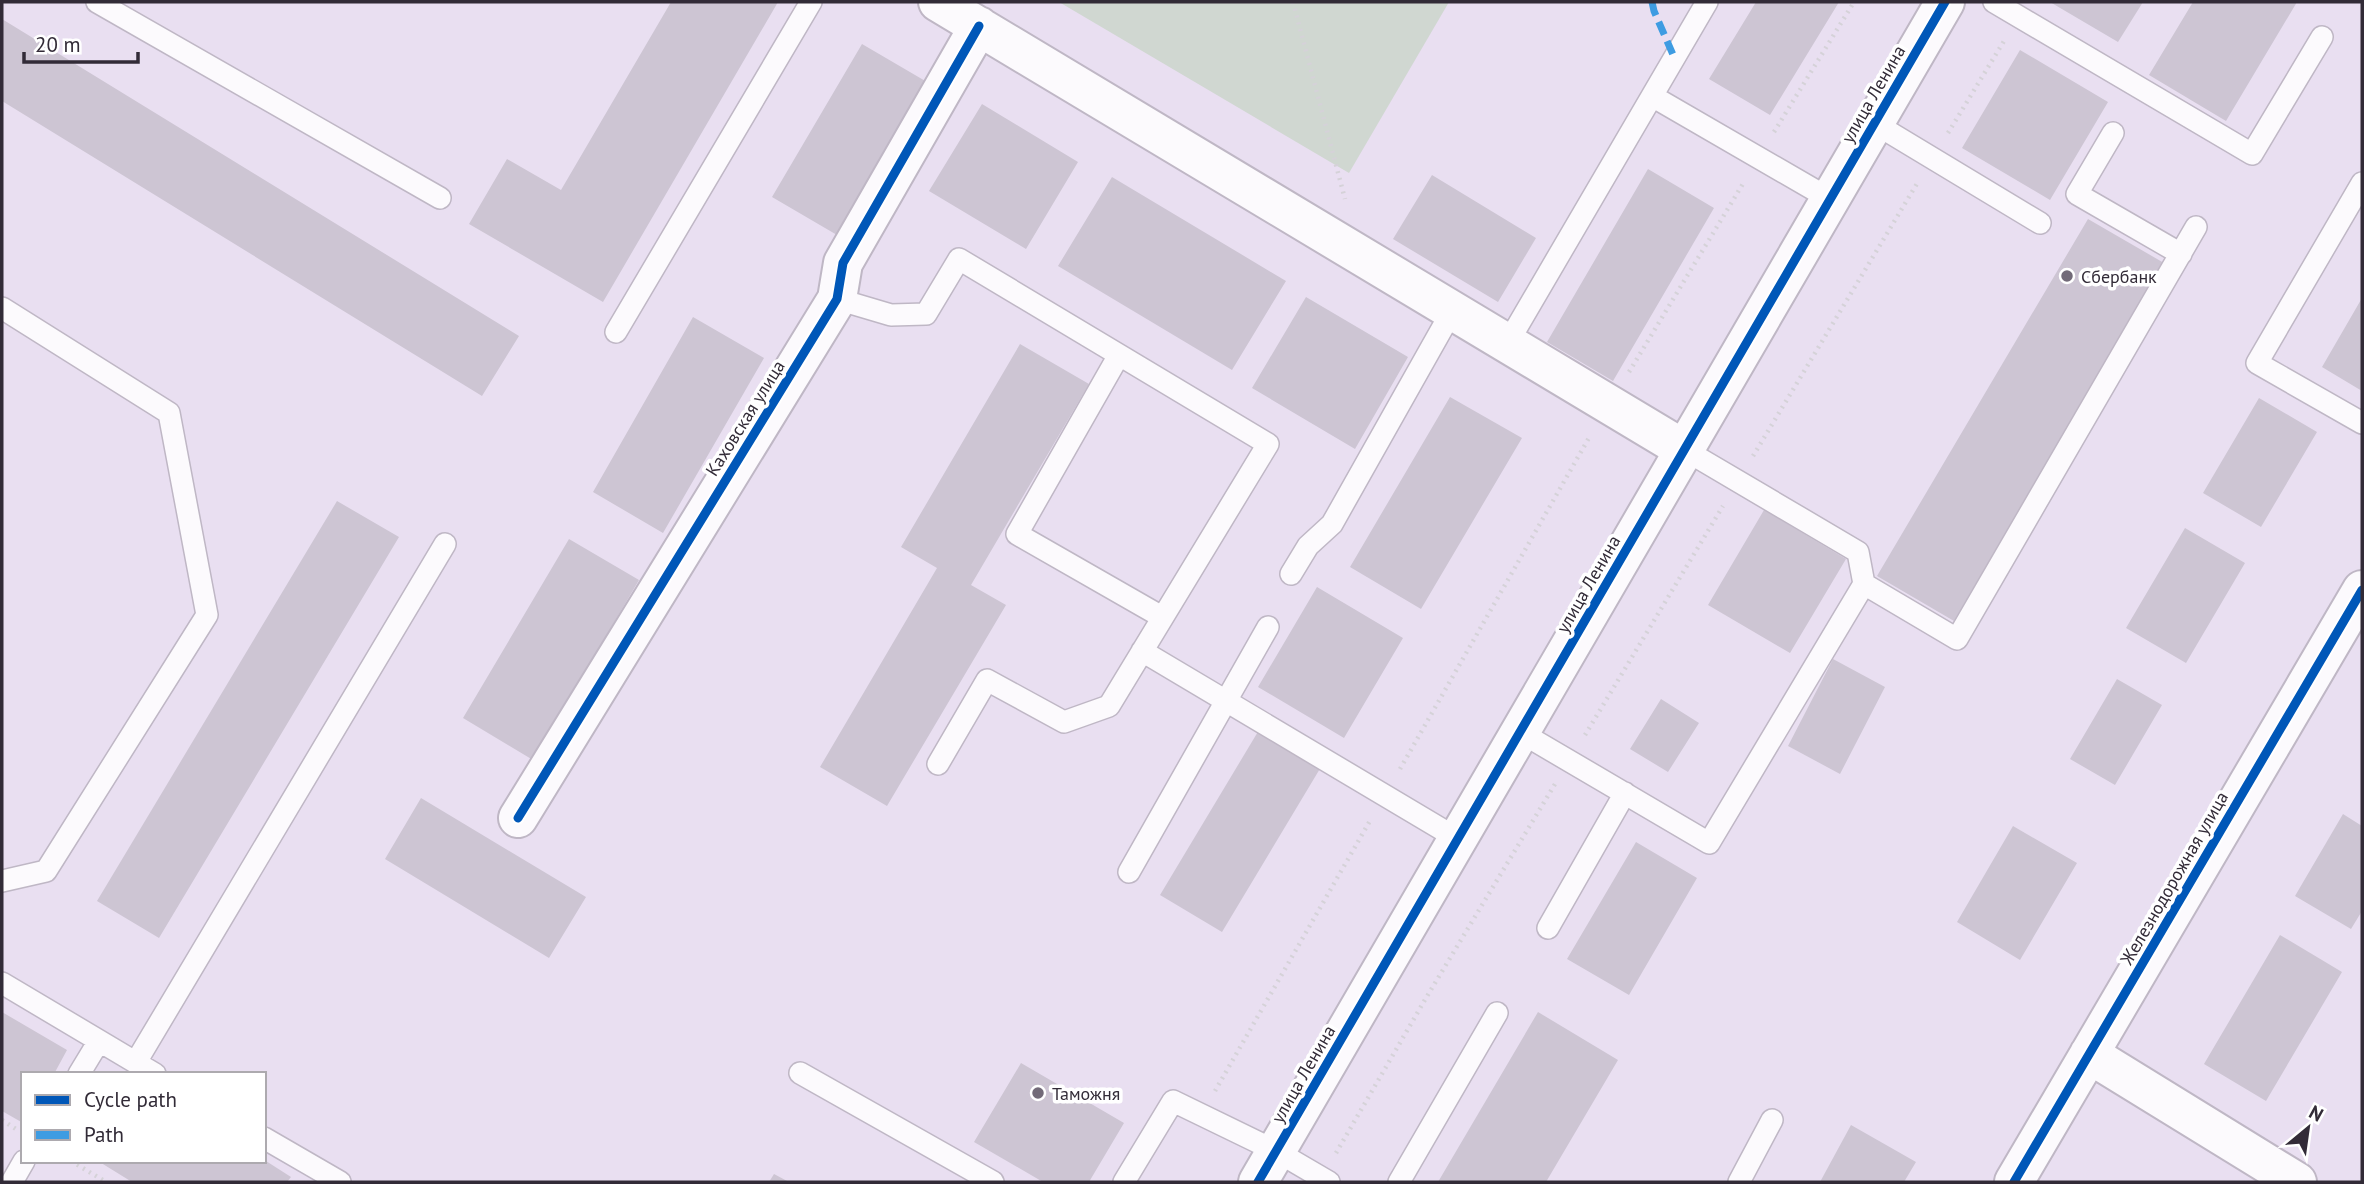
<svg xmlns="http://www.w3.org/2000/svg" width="2364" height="1184" font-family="'PT Sans',sans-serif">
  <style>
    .green { fill: #d0d7d1 }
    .building { fill: #cdc5d3 }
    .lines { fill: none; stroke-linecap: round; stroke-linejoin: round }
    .service-casing { stroke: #bfb7c5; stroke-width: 24 }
    .minor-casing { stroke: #bfb7c5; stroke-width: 42 }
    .tertiary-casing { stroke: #bfb7c5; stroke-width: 42 }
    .path { stroke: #d5d2d8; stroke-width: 4.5; stroke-dasharray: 2 5; stroke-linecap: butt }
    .service { stroke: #fcfafd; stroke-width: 21 }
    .minor { stroke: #fcfafd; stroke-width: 38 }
    .tertiary { stroke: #fcfafd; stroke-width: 38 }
    .quiet { stroke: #3e9ce2; stroke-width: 7; stroke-dasharray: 14 7; stroke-linecap: butt }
    .cycleway-casing { stroke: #fff; stroke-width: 13 }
    .cycleway { stroke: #0057b8; stroke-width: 9 }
    .poi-dot { fill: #726a78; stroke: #fff; stroke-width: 2.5 }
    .labels { text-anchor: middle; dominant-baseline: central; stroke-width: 7; stroke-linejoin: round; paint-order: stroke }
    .street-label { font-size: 18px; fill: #322b37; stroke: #fff }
    .poi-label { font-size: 18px; fill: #322b37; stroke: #fff; text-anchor: start }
  </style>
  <rect width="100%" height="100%" fill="#e9dff1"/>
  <path class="green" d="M1059 2H1449L1349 173Z"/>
  <path class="building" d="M671 2H778L603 302 469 224 507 159 561 190Z
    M1756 2H1839L1770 115 1709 79Z
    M2050 2H2143L2118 42Z
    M2193 2H2297L2226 121 2149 75Z
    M2 19 519 336 482 396 2 101Z
    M862 44 927 82 837 235 772 197Z
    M2020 50 2108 102 2050 200 1962 148Z
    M982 104 1078 162 1026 249 929 191Z
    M1648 169 1714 208 1613 381 1547 342Z
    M1432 175 1536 238 1498 302 1393 239Z
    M1112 177 1286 281 1232 370 1058 266Z
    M2088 219 2164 263 1954 621 1877 576Z
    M1306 297 1408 357 1355 449 1252 388Z
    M2362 298V391L2322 367Z
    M693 317 764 358 663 533 593 492Z
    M1020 344 1089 384 971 585 1006 605 887 806 820 767 937 568 901 547Z
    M1450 397 1522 438 1421 609 1350 567Z
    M2259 398 2317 432 2261 527 2203 493Z
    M337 501 399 537 159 938 97 901Z
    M1764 510 1846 559 1790 653 1708 605Z
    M2185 528 2245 563 2186 663 2126 628Z
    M569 539 639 580 533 760 463 718Z
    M1317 587 1403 638 1344 738 1258 687Z
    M1833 659 1885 687 1840 774 1788 746Z
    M2117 679 2162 705 2115 785 2070 759Z
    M1661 699 1699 723 1668 772 1630 749Z
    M1259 730 1321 767 1222 932 1160 895Z
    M421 798 586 897 549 958 385 859Z
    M2343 814 2362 826V911L2351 929 2295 896Z
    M2013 826 2077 863 2020 960 1957 922Z
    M1636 842 1697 878 1629 995 1567 959Z
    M2280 935 2342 972 2266 1101 2204 1064Z
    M2 1012 67 1050 54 1074H23V1123L2 1111Z
    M1538 1012 1618 1060 1546 1182H1438Z
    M1021 1063 1124 1123 1089 1182H1043L974 1142Z
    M1851 1125 1916 1162 1904 1182H1820Z
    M98 1161H266L291 1177 287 1182H132Z
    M774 1174 789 1182H769Z"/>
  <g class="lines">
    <g class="service-casing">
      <path id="service" d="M97 2 440 198
        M1994 2 2252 154 2322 37
        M1652 96 1830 199
        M1874 123 2040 223
        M2113 133 2077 194 2181 254
        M2362 183 2257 363 2362 423
        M837 299 891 315 926 314 959 259 1268 444 1109 706 1064 722 987 680 938 764
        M2 308 169 413 207 615 46 871 2 881
        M616 332 811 2
        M1507 344 1707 2
        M1119 355 1017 534 1162 617
        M1291 574 1308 546 1332 524 1452 311
        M1864 584 1957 639 2196 227
        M1142 651 1458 839
        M1520 732 1709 843 1864 584 1858 552 1685 450
        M1129 872 1268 627
        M1548 928 1625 793
        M2 983 155 1074
        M136 1062 445 544
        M800 1073 993 1182
        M79 1074 99 1041
        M264 1138 340 1182
        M12 1182 24 1161
        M1124 1182 1173 1101 1276 1151 1329 1182
        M1399 1182 1497 1013
        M1739 1182 1772 1120"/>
    </g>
    <g class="minor-casing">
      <path id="minor" d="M938 2 1685 450
        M518 818 837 299 843 263 979 26
        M2089 1054 2297 1182
        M2014 1182 2362 590"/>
    </g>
    <g class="tertiary-casing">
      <path id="tertiary" d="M1258 1182 1945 2"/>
    </g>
    <path class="path" d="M1293 2 1345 199
      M1774 132 1854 2
      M1948 133 2004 41
      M1629 372 1744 182
      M1753 456 1918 182
      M1585 735 1723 506
      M1400 769 1590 436
      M1215 1091 1371 819
      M2 1120 19 1131
      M1336 1153 1426 998 1555 784
      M71 1161 106 1182"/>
    <use href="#service" class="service"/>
    <use href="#minor" class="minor"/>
    <use href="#tertiary" class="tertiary"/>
    <path class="quiet" d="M1652 2 1654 11 1674 57"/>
    <g class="cycleway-casing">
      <path id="cycleway" d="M518 818 837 299 843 263 979 26
        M1258 1182 1945 2
        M2014 1182 2362 590"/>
    </g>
    <use href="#cycleway" class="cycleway"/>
  </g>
  <g class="poi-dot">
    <circle cx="2067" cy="276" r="7"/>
    <circle cx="1038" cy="1093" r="7"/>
  </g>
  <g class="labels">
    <g class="street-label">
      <text transform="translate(1873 94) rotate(-60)">улица Ленина</text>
      <text transform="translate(745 418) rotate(-58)">Каховская улица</text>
      <text transform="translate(1588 584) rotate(-60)">улица Ленина</text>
      <text transform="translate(2174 878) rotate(-60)">Железнодорожная улица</text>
      <text transform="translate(1303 1074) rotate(-60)">улица Ленина</text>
    </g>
    <g class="poi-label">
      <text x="2081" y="276">Сбербанк</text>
      <text x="1052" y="1093">Таможня</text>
    </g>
  </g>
  <rect width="2364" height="1184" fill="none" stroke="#322b37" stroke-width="7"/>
  <rect x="21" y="1072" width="245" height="91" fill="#ffffff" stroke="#adaaaf" stroke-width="2"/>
  <rect x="35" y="1095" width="35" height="10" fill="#0057b8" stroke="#adaaaf" stroke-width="2"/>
  <text x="84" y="1107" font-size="21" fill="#322b37">Cycle path</text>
  <rect x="35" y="1130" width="35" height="10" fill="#3e9ce2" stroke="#adaaaf" stroke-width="2"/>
  <text x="84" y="1142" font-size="21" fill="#322b37">Path</text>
  <g transform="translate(2308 1128) rotate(29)" stroke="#ffffff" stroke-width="5" paint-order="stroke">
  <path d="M0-5L12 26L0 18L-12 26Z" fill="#322b37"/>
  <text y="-10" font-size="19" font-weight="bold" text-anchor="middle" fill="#322b37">N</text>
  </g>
  <path d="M24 52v10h114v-10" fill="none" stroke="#322b37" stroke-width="3.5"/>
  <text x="35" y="52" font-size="21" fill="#322b37" stroke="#ffffff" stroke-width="5" paint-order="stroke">20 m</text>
</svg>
